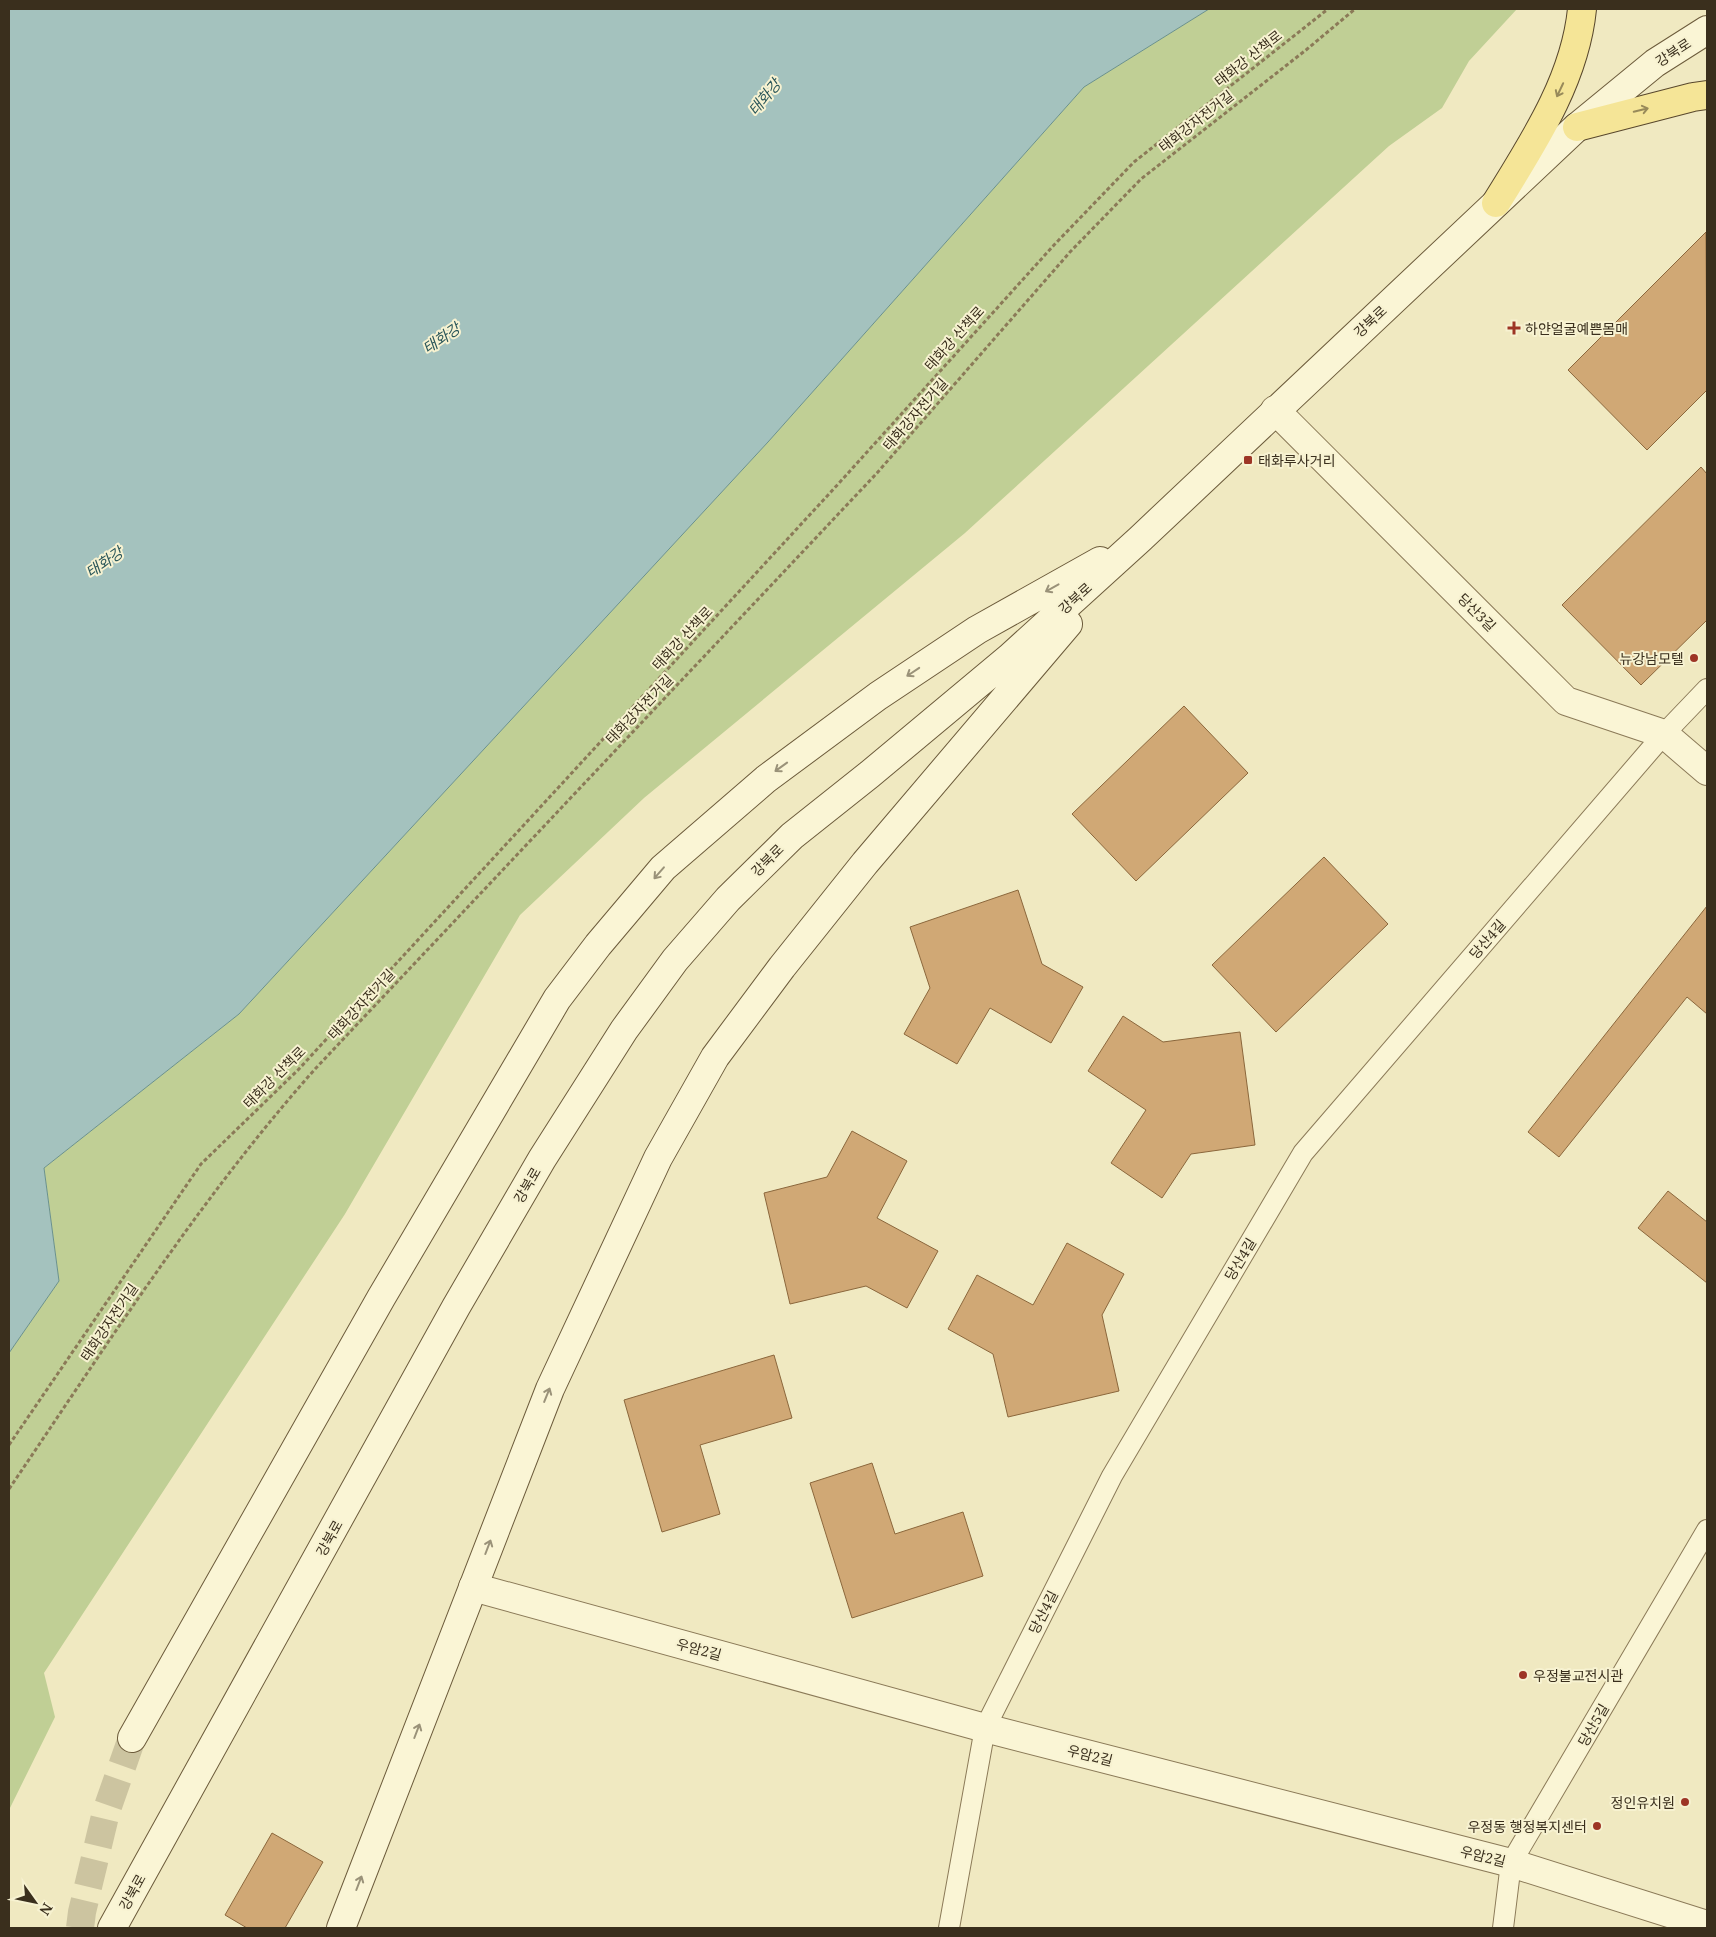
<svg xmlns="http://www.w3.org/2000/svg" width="1716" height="1937" font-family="'Noto Serif','Noto Sans KR',serif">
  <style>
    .green { fill: #c0cf95 }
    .water { fill: #a4c2be; stroke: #6a918d }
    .building { fill: #d0a875; stroke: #8b673c }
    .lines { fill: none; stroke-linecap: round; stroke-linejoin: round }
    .secondary-tunnel { stroke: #ccc4a0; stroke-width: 28; stroke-dasharray: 28 14; stroke-linecap: butt }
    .lane-casing { stroke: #8b7a58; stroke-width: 22 }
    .street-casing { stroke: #8b7a58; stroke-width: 30 }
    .secondary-casing { stroke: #6c5b3b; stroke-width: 30 }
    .primary-casing { stroke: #58472c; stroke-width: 30 }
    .path { stroke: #8b7a58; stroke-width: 3; stroke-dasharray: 4 2.5; stroke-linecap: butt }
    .lane { stroke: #faf5d5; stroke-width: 20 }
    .street { stroke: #faf5d5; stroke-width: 28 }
    .secondary { stroke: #faf5d5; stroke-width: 28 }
    .primary { stroke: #f5e597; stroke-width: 28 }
    .oneway { stroke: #988a5a }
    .oneway2 { stroke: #9a9279 }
    .poi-dot { fill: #9d3525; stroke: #f7f2d1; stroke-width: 2 }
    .labels { text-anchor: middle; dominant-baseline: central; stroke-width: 4; stroke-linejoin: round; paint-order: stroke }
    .street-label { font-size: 14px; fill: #3a2f1d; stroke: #f7f2d1 }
    .poi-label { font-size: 14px; fill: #3a2f1d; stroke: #f7f2d1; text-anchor: start }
    .water-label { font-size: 15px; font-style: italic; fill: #2b575a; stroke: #f7f2d1 }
  </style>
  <rect width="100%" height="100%" fill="#f0e9c1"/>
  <path class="green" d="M1209 9H1517L1469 61 1442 108 1389 146 965 533 644 798 520 915 345 1214 44 1673 55 1717 9 1810V1353L59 1281 44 1168 239 1014 768 442 1084 87Z"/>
  <path class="water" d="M9 9H1209L1084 87 768 442 239 1014 44 1168 59 1281 9 1353Z"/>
  <path class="building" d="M1706 232 1707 390 1647 450 1568 370Z
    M1701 467 1707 474V620L1641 685 1562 605Z
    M1184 706 1248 773 1136 881 1072 814Z
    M1324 857 1388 924 1276 1032 1212 965Z
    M1018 890 1042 964 1083 987 1051 1043 990 1008 957 1064 904 1034 930 988 910 927Z
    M1707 906V1014L1687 997 1559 1157 1528 1132Z
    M1123 1016 1163 1042 1240 1032 1255 1145 1191 1154 1162 1198 1111 1163 1146 1110 1088 1071Z
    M852 1131 907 1161 877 1218 938 1251 907 1308 866 1286 790 1304 764 1193 827 1177Z
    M1668 1191 1707 1222V1283L1638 1228Z
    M1067 1243 1124 1274 1102 1315 1119 1391 1008 1417 993 1354 948 1329 977 1275 1033 1305Z
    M774 1355 792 1418 700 1445 720 1514 662 1532 624 1400Z
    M872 1463 895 1534 963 1512 983 1576 852 1618 810 1483Z
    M272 1833 323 1862 285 1928H247L225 1915Z"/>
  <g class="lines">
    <path class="secondary-tunnel" d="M80 1928 82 1912 106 1812 132 1738"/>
    <g class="lane-casing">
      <path id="lane" d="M949 1928 985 1728 1112 1476 1303 1153 1664 734 1707 689
        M1503 1928 1511 1863 1707 1530"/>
    </g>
    <g class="street-casing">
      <path id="street" d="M1275 410 1566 701 1664 734 1707 771
        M473 1587 985 1728 1511 1863 1707 1925"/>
    </g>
    <g class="secondary-casing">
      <path id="secondary" d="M132 1738 381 1298 557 999 598 945 663 868 766 779 878 696 977 630 1100 561
        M112 1928 456 1307 542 1159 624 1030 675 960 728 899 792 836 870 774 1009 658 1140 539 1577 127 1655 63 1707 30
        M341 1928 550 1389 658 1158 715 1057 782 967 865 863 1068 624"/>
    </g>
    <g class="primary-casing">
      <path id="primary" d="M1577 127 1693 97 1707 95
        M1496 203C1533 143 1575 80 1582 9"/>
    </g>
    <path class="path" d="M9 1445 201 1164 298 1070 840 482 1054 245 1134 162 1328 9
      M9 1489C107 1345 200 1198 316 1068L877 473 1070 252 1141 179 1306 50 1355 9"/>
    <use href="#lane" class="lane"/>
    <use href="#street" class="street"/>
    <use href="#secondary" class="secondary"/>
    <use href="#primary" class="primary"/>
  </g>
  <defs><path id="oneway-shaft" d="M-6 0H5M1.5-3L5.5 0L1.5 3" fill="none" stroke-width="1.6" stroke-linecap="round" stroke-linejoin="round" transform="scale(1.25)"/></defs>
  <g class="oneway">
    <use href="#oneway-shaft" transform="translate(1560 90) rotate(115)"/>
    <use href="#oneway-shaft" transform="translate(1641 110) rotate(-14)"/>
  </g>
  <g class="oneway2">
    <use href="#oneway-shaft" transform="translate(1052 588) rotate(151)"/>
    <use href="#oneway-shaft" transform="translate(913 672) rotate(146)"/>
    <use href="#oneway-shaft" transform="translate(781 767) rotate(144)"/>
    <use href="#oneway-shaft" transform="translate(659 873) rotate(131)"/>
    <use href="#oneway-shaft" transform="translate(547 1395) rotate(-68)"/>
    <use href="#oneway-shaft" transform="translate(488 1547) rotate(-69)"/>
    <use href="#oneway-shaft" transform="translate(417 1731) rotate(-69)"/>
    <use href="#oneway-shaft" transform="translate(359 1883) rotate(-69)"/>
  </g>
  <g class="poi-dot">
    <path d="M1511.5 320.5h5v5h5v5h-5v5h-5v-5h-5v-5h5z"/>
    <rect x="1243" y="455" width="10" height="10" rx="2.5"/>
    <circle cx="1694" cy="658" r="5"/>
    <circle cx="1523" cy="1675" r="5"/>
    <circle cx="1685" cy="1802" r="5"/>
    <circle cx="1597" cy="1826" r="5"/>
  </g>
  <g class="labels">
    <g class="street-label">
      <text transform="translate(1673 52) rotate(-33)">강북로</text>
      <text transform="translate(1248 58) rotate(-38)">태화강 산책로</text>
      <text transform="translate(1196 121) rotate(-38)">태화강자전거길</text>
      <text transform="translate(1370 321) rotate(-43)">강북로</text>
      <text transform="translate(954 338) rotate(-48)">태화강 산책로</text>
      <text transform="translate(915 414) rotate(-49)">태화강자전거길</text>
      <text transform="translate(1075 598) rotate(-42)">강북로</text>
      <text transform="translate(1477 612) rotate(45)">당산3길</text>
      <text transform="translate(682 638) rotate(-47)">태화강 산책로</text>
      <text transform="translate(639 709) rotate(-46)">태화강자전거길</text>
      <text transform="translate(767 860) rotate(-45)">강북로</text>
      <text transform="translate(1487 939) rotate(-49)">당산4길</text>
      <text transform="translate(361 1004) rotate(-47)">태화강자전거길</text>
      <text transform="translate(274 1077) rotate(-45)">태화강 산책로</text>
      <text transform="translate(527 1185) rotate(-60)">강북로</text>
      <text transform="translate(1240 1259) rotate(-59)">당산4길</text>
      <text transform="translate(109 1322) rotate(-56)">태화강자전거길</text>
      <text transform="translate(329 1538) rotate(-61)">강북로</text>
      <text transform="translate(1043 1612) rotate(-63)">당산4길</text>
      <text transform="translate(699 1649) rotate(15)">우암2길</text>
      <text transform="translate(1593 1725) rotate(-60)">당산5길</text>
      <text transform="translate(1090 1755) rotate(14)">우암2길</text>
      <text transform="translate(1483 1856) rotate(14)">우암2길</text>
      <text transform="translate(132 1892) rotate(-61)">강북로</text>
    </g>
    <g class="poi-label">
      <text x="1525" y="328">하얀얼굴예쁜몸매</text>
      <text x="1258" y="460">태화루사거리</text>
      <text x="1684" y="658" text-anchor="end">뉴강남모텔</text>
      <text x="1533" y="1675">우정불교전시관</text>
      <text x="1675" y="1802" text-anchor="end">정인유치원</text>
      <text x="1587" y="1826" text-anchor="end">우정동 행정복지센터</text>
    </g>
    <g class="water-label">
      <text transform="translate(764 97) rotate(-51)">태화강</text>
      <text transform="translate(441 338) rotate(-34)">태화강</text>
      <text transform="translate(104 562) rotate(-34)">태화강</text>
    </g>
  </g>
  <rect width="1716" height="1937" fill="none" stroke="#3a2f1d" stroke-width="20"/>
  <g transform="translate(35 1902) rotate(123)" stroke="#f7f2d1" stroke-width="4" paint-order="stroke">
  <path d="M0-4L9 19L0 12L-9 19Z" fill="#3a2f1d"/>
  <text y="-8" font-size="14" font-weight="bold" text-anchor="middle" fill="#3a2f1d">N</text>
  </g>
</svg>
